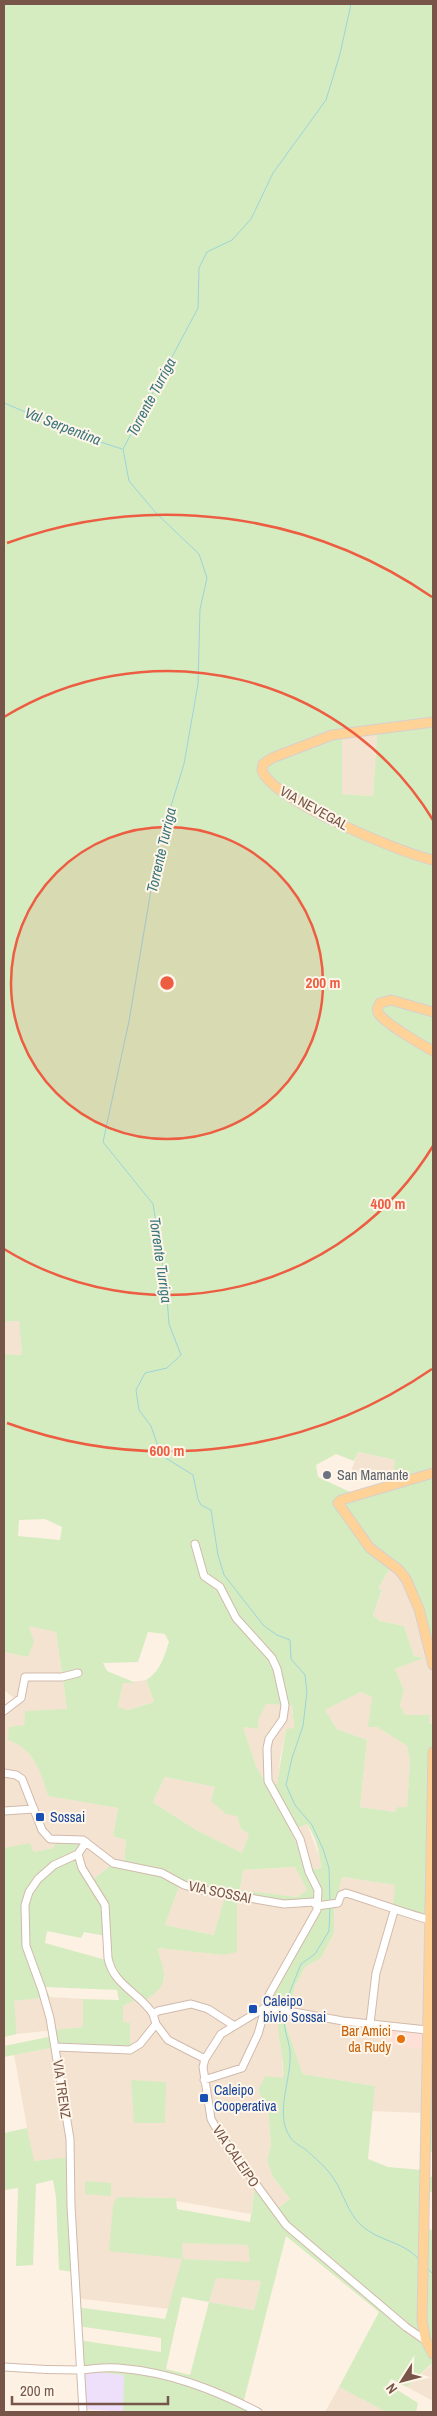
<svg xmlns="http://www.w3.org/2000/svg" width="437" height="2416" font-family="'Archivo Narrow',sans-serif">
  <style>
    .residential { fill: #f5e3d1 }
    .commercial { fill: #fee0d6 }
    .education { fill: #eee0fa }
    .green { fill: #d5ecc1; fill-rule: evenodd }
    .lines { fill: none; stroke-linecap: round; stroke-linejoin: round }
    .stream { stroke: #9cd4da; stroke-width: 1 }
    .minor-casing { stroke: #d1baac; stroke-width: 9 }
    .major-casing { stroke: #d9cfcc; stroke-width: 11 }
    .minor { stroke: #fff; stroke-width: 7 }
    .major { stroke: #ffd298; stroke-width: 9 }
    .ring { fill: none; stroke: #ed5d42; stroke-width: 2.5 }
    .worship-dot { fill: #6b7280; stroke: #fff6ea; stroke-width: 2 }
    .transit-dot { fill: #1a4fb4; stroke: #fff6ea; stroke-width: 2 }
    .food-dot { fill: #e8710a; stroke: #fff6ea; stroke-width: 2 }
    .labels { text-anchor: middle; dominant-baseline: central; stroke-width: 4; stroke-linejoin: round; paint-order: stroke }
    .street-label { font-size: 14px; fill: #775548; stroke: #fff6ea }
    .worship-label { font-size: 14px; fill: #5b616d; stroke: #fff6ea; text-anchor: start }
    .transit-label { font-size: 14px; fill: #164399; stroke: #fff6ea; text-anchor: start }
    .food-label { font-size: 14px; fill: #c56008; stroke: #fff6ea; text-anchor: end }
    .water-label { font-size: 15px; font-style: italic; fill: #3b767d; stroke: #fff6ea }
    .centre { fill: #ed5d42; stroke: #fff6ea; stroke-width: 2.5 }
    .ring-label { font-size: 15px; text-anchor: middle; font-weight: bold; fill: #ed5d42; stroke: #fff6ea; stroke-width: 4; stroke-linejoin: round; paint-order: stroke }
  </style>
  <rect width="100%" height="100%" fill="#fdf1e3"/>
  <path class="residential" d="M377 733 373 796 342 794V737Z
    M19 1321 22 1355 4 1354V1322Z
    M358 1452 395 1460 392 1484 350 1474Z
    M390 1568 409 1582 433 1645V1724L429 1723V1715H405L400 1705 404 1690 395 1669 423 1658 414 1656 404 1626 380 1621 373 1615 382 1591 378 1589Z
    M29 1626 53 1629 56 1632 67 1710 26 1711 21 1743 42 1772 49 1796 118 1808 113 1835 126 1840 124 1865 115 1862 92 1880 53 1848 34 1852 30 1844 4 1848V1705L15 1699 4 1690V1652L28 1657Z
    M146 1680 154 1702 128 1710 118 1707 123 1683Z
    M361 1692 372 1697 377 1727 407 1746 410 1761 407 1808 395 1812 360 1807 367 1740 337 1729 325 1710Z
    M265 1703 292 1705 294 1729H286L280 1759 278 1784 265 1782 256 1766 243 1727 258 1729V1720Z
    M165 1777 215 1787 237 1815 241 1829 249 1834 242 1854 196 1830 153 1802Z
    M307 1824 320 1858 321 1869 306 1868 291 1831Z
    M296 1867 307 1890 297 1897 240 1891 243 1870Z
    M342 1877 395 1885 427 1916 424 2113 372 2111 375 2086 303 2074 286 2026 295 1986 305 1967 321 1958 334 1933V1912Z
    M181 1881 226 1894 215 1935 165 1925Z
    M237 1895 316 1906 280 2007 283 2078 258 2090 268 2110 271 2144 267 2161 273 2177 290 2199 274 2211 255 2187 251 2214 176 2201V2198L136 2197 182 2259V2242L248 2245 251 2263 183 2259 169 2309 75 2298 71 2158 33 2161 14 2055 56 2047 132 2044 129 2043 130 2024 123 2022V2006L165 1980 158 1948 223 1955Z
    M50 1997 83 1999V2027L17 2034 13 2001Z
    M216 2277 261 2281 254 2310 209 2302Z
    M432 2364 433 2366V2401L407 2387Z
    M339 2387 386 2412H325Z"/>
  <path class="commercial" d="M389 2024 425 2027 424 2049 389 2045Z"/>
  <path class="education" d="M79 2370 125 2375 123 2412 86 2409Z"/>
  <path class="green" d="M4 4H433V1645L409 1582 390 1568 378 1589 382 1590 373 1615 380 1621 404 1626 414 1656 424 1658 395 1669 404 1690 400 1705 405 1715H430L429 1723 433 1724V2152H422L427 1916 393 1907 395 1885 342 1877 334 1912V1933L321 1958 305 1967 295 1986 286 2026 303 2074 375 2086 368 2159 388 2167 422 2170 421 2176 433 2177V2192L420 2191 419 2223 433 2231V2366L431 2364 407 2387 391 2379 388 2384 418 2403 416 2412H386L339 2387 379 2312 286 2236 243 2404 258 2412H123L124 2375 79 2370 77 2340 161 2352V2338L77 2326 76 2307 165 2319 182 2259 109 2251 113 2205 117 2197 176 2198 177 2209 250 2222 255 2188 274 2211 290 2199 273 2177 267 2161 271 2144 268 2110 258 2090 265 2076 283 2078C285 2055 274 2030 280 2008L266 2005 316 1914 312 1900 297 1903 237 1895V1952L223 1955 158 1948C165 1979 172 1983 143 2002L139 1998 123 2006V2022L130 2023V2043L133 2044 129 2054 56 2047 4 2057V2046L53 2036V2030L83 2027V1999L119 2000 117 1990 45 1987 50 1997 14 2001 17 2034 4 2037V1848L30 1843 34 1852 53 1848 56 1843 87 1844 79 1850 83 1865 92 1880 115 1862 124 1864 126 1840 113 1836 118 1808 48 1796C42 1773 32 1747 8 1740L9 1727 24 1725 25 1711 67 1709 56 1632 29 1626 34 1642 28 1657 4 1652V1354L22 1355 19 1321 4 1322ZM377 734 373 796 342 794V737ZM358 1452 395 1460 392 1484 353 1496 350 1492 318 1477 316 1465 336 1454 354 1461ZM45 1519 62 1527 60 1540 18 1536 19 1520ZM148 1632 165 1634 169 1642C164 1657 160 1672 146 1680L154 1702 128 1710 118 1707 123 1683H136L107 1671 103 1663 138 1662ZM361 1692 372 1697 368 1727H377L407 1746 410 1761 407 1807H398L395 1812 360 1807 367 1740 337 1729 325 1710ZM266 1704 292 1705 294 1728 286 1729 277 1784 265 1782 256 1766 243 1727 258 1729V1720ZM165 1777 215 1787 211 1801 226 1814 237 1816 241 1829 249 1834 242 1853 196 1830 153 1802ZM307 1824C316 1837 320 1853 321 1869L306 1868 291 1831ZM295 1867 307 1890 297 1897 240 1890 243 1870ZM181 1881 226 1893 214 1935 165 1925ZM47 1931 81 1938 84 1932 106 1936V1960L45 1943ZM182 2243 248 2245 250 2262 183 2259ZM216 2278 261 2281 254 2310 209 2302ZM182 2297 209 2302 190 2375 166 2369Z
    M131 2080 166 2082 165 2123H134Z
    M27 2128 34 2161 71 2157 74 2272 59 2270 56 2197 53 2180 36 2184 33 2265 16 2266 18 2188 4 2190V2133Z
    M85 2181 111 2183V2196L85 2194Z"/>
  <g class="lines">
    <path class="stream" d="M4 403 85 437 122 449
      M330 1902 329 1868 323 1849 312 1825 295 1805 286 1785 292 1758 303 1726 307 1692 305 1675 291 1659 290 1640 277 1635 264 1626 224 1575 218 1555 211 1510 201 1505 198 1499 193 1475 161 1455 151 1426 139 1410 136 1390 145 1373 167 1368 181 1355 169 1324 166 1285 153 1204 103 1142 129 1021 158 848 184 764 198 684 200 609 207 578 199 554 156 513 129 481 123 449 198 308 199 268 207 252 232 240 251 219 273 173 326 100 340 54 351 4
      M286 2008 287 1999 301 1964 315 1954 329 1931 330 1906
      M285 2015C282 2028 289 2038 290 2052 292 2079 274 2113 290 2137 293 2142 300 2146 305 2149 315 2158 327 2168 334 2179 344 2194 347 2212 361 2225 379 2242 401 2240 419 2259
      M427 2268 433 2274"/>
    <g class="minor-casing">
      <path id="minor" d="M195 1544 204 1576 220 1587 236 1618 272 1658 277 1669 285 1705 283 1719 269 1739 267 1748 268 1781 300 1839 309 1872 318 1890 317 1910 269 1995 258 2034 242 2068 204 2080
        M4 1711 21 1698 25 1677H62L78 1673
        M4 1773 16 1775 22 1779 42 1830 50 1839 83 1840 113 1863 162 1873 184 1885 197 1889 284 1904 313 1902 317 1906
        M4 1811 34 1809
        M78 1854 82 1868 105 1905 108 1958C113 1985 140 1993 153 2014
        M317 1906 338 1903 341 1895 346 1893C375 1902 401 1912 430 1920
        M156 2024 168 2040 205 2059
        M370 2024 376 1973 394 1911
        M56 2047 130 2050 140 2044 156 2024 153 2014 158 2011 191 2004 208 2009 233 2025
        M426 2341 406 2327 286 2225 220 2135 211 2119 203 2067 205 2059 221 2034 266 2007 343 2021 427 2030
        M4 2367C29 2369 54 2370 80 2370 92 2369 105 2367 118 2368 169 2372 213 2389 258 2412
        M83 2412 71 2206 70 2139 50 2018 42 1990 26 1946 25 1905 29 1892 38 1879 54 1865 78 1854 86 1842"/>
    </g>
    <g class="major-casing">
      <path id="major" d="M433 722 332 735 272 758 263 764 262 770C270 799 403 854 433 860
        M433 1012 391 1000 380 1003C378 1007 376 1010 379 1014 386 1024 422 1045 433 1051
        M433 1473 341 1500 338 1503 370 1548 399 1570 406 1579 419 1609 433 1665
        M433 1752 422 2321 426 2341 433 2354"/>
    </g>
    <use href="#minor" class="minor"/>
    <use href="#major" class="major"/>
  </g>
  <circle cx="167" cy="983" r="156" fill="#ed5d42" fill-opacity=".12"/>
  <g class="ring">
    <circle cx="167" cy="983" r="156"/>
    <path d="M433 1146A312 312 0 0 1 4 1249M4 717A312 312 0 0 1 433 820"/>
    <path d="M432 1369A468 468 0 0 1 7 1423M7 543A468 468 0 0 1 432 597"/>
  </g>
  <circle class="worship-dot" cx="327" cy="1475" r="5"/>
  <g class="transit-dot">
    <rect x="35" y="1812" width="10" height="10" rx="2.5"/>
    <rect x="248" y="2004" width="10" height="10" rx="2.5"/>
    <rect x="199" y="2093" width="10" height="10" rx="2.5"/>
  </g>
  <circle class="food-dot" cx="401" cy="2039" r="5"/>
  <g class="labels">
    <g class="street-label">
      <text transform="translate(314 808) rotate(29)">VIA NEVEGAL</text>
      <text transform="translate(220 1892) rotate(12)">VIA SOSSAI</text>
      <text transform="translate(62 2089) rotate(82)">VIA TRENZ</text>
      <text transform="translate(236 2156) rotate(56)">VIA CALEIPO</text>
    </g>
    <g class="worship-label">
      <text x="337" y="1475">San Mamante</text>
    </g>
    <g class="transit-label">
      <text x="50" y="1817">Sossai</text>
      <text x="263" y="2001">Caleipo<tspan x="263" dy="16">bivio Sossai</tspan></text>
      <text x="214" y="2090">Caleipo<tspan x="214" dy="16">Cooperativa</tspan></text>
    </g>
    <g class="food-label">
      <text x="391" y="2031">Bar Amici<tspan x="391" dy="16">da Rudy</tspan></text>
    </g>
    <g class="water-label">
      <text transform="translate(151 397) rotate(-62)">Torrente Turriga</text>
      <text transform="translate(63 426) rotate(21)">Val Serpentina</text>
      <text transform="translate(161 850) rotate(-77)">Torrente Turriga</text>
      <text transform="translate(161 1260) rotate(82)">Torrente Turriga</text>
    </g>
  </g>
  <circle cx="167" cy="983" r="8" class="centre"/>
  <g class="ring-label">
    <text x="323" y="988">200 m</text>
    <text x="388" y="1209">400 m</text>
    <text x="167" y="1456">600 m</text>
  </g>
  <rect width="437" height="2416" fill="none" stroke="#775548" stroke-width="10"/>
  <g transform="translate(402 2381) rotate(234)" stroke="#fff6ea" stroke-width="4" paint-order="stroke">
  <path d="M0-4L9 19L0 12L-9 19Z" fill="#775548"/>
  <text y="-8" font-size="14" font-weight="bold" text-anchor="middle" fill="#775548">N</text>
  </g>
  <path d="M12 2396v8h156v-8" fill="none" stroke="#775548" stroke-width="2.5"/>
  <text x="20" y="2396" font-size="15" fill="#775548" stroke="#fff6ea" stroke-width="4" paint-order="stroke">200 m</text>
</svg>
